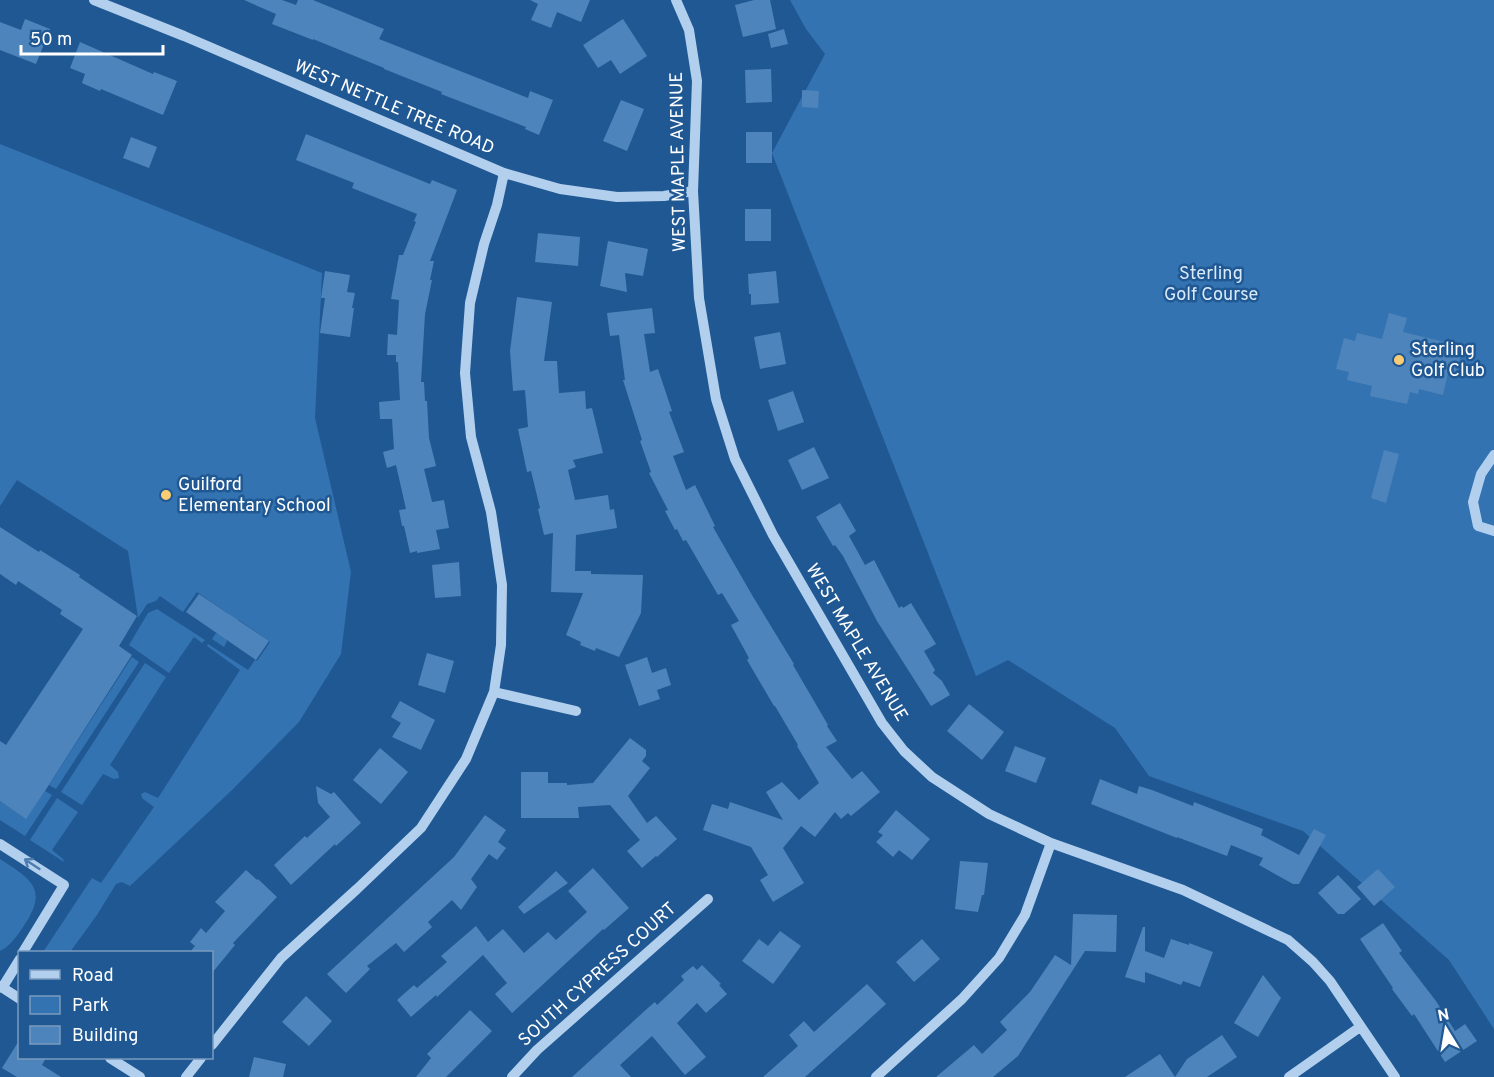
<svg xmlns="http://www.w3.org/2000/svg" width="1494" height="1077" font-family="Overpass,sans-serif">
  <style>
    .green { fill: #3473b1 }
    .building { fill: #4d84bb }
    .lines { fill: none; stroke-linecap: round; stroke-linejoin: round }
    .minor { stroke: #b2d0ee; stroke-width: 10 }
    .oneway { stroke: #4c7cae }
    .poi-dot { fill: #fbcd73; stroke: #205893; stroke-width: 2 }
    .labels { text-anchor: middle; dominant-baseline: central; stroke-width: 5; stroke-linejoin: round; paint-order: stroke }
    .street-label { font-size: 18px; fill: #fff; stroke: #205893 }
    .park-label { font-size: 18px; fill: #d8e9fa; stroke: #205893 }
    .poi-label { font-size: 18px; fill: #fff; stroke: #205893; text-anchor: start }
  </style>
  <rect width="100%" height="100%" fill="#205893"/>
  <path class="green" d="M790 0H1494V1029L1449 960 1303 831 1149 776 1115 728 1008 660 976 676 772 153 825 54 806 29Z
    M0 144 322 273 315 418 351 572 341 654 299 722 232 790 130 886 122 882 116 884 97 915 70 952H43L92 878 101 883 154 807 142 798 141 794 145 792 158 798 240 670 207 646 208 644 248 670 255 660 257 661 270 642 239 620 226 639 227 641 224 647 212 639 216 633 217 634 229 614 197 592 183 612 160 596 156 601 147 604 138 618 128 551 17 480 0 506Z
    M157 609 205 640 202 643 194 637 169 673 129 645 148 613Z
    M132 657 139 662 56 789 49 785Z
    M145 663 166 677 110 765 118 772 119 778 114 779 103 774 82 805 61 792Z
    M45 791 52 795 25 836 0 820V801L26 818Z
    M57 798 78 812 52 850 63 859 64 862 30 840Z
    M0 859C32 880 49 889 23 927 16 937 11 945 0 951Z"/>
  <path class="building" d="M244 0H282L296 5 298 0H313L384 29 379 39 528 98 530 91 553 100 539 135 525 129 526 127 441 94 442 92 384 69V68L313 39V40L272 24 276 14Z
    M530 0H590L581 22 557 12 551 28 531 20 538 4Z
    M754 0H770L776 29 743 37 735 5Z
    M25 19 50 29 36 64 0 50V22L21 30Z
    M623 19 647 56 620 74 611 60 598 68 583 45Z
    M784 29 788 44 771 48 768 34Z
    M80 42 153 74 154 72 177 81 163 115 101 89 100 91 82 83 85 74 70 68Z
    M771 69 772 102 746 103 745 70Z
    M802 90 819 91 818 108 802 107Z
    M621 100 644 109 627 151 603 141Z
    M746 132H772V163H746Z
    M306 134 430 184 432 180 457 190 430 261H434L430 280H432L425 314 421 382H424L425 401H427L429 438 436 466 424 469 432 502 444 500 449 528 436 530 440 549 417 553V551L410 553 404 526H402L399 510 406 509 396 465 387 468 383 452 394 449 392 419H380L379 402 400 400 398 362H396V355H387L388 334 397 335 399 300 391 299 399 255H403L416 222 414 221 417 214 352 188 354 183 296 160Z
    M131 137 157 147 149 168 123 158Z
    M745 209H771V241H745Z
    M538 233 580 237 578 266 535 262Z
    M608 241 648 249 643 276 625 273 627 292 600 286Z
    M325 271 350 275 347 292 355 293 352 308H354L350 337 320 333 325 298H321Z
    M776 271 779 303 751 305V294H749L748 274Z
    M517 297 552 302 544 361H557L559 393 585 391 586 409 592 408 603 453 573 460 576 467 568 470 575 500 608 495 610 510 614 509 617 528 576 535 575 571H591V574L643 575 641 613 619 657 596 648 595 651 580 645 581 642 566 635 583 593 551 592 553 533 544 535 538 509 540 508 531 471 527 472 518 429 528 427 525 390 513 391 510 351Z
    M652 308 655 333 644 334 650 372 658 369 672 411 669 412 684 452 673 456 686 490 695 485 715 526 713 527 752 595 794 664 793 665 828 725 827 726 837 741 826 747 852 779 862 771 880 792 851 816 848 813 841 819 835 812 815 837 801 826 783 848 804 883 773 902 760 880 768 875 751 847 703 830 712 804 728 809 730 802 783 820 766 792 782 782 799 800 819 783 797 746 798 745 775 706H774L747 660 749 658 731 625 739 621 722 593 718 595 686 540 683 541 677 529 675 530 665 511 668 510 649 473 651 472 640 441 642 440 623 380H625L619 335 610 336 607 313Z
    M1389 313 1407 318 1403 332 1453 344 1452 348 1462 350 1456 375 1448 373 1443 395 1419 389 1418 394 1410 392 1407 404 1370 396 1372 386 1347 380 1349 372 1336 369 1344 338 1355 341 1357 333 1382 339Z
    M780 332 786 364 760 369 754 337Z
    M793 391 804 422 778 431 768 400Z
    M814 447 829 478 802 490 788 460Z
    M1384 450 1399 454 1386 503 1371 498Z
    M840 503 856 531 849 536 865 565 874 560 899 608 902 606 903 608 911 603 936 644 924 651 935 670 933 673 942 681 950 695 931 706 877 621 843 556 835 545 833 546 816 517Z
    M0 527 39 552 40 550 80 575 79 577 137 616 119 646 132 655 45 791 26 819 0 801V741L6 745 83 629 60 614 62 610 18 581 16 585 0 574Z
    M459 562 461 596 435 598 432 565Z
    M199 594 269 641 256 660 186 612Z
    M427 653 454 661 445 693 418 685Z
    M647 657 652 673 666 668 671 685 657 690 660 699 639 706 625 665Z
    M400 701 435 720 421 750 392 737 401 723 391 717Z
    M969 704 1004 732 982 760 947 731Z
    M630 738 646 750V756L642 761 650 768 628 796 647 823 656 816 677 839 657 857 656 856 642 868 627 851 640 840 610 805 578 807 579 818H521V772H548V783H567V785L593 783Z
    M1015 746 1046 758 1036 783 1005 771Z
    M380 748 408 772 381 804 353 780Z
    M1100 779 1137 794 1139 786 1152 790 1193 806 1194 802 1263 829 1261 835 1299 855 1314 829 1326 835 1299 884H1293L1259 865 1263 858 1231 845 1227 856 1177 837V838L1091 804Z
    M316 786 331 794 334 792 361 823 336 846 335 844 291 885 274 865 305 836 307 838 330 817 318 803Z
    M896 810 930 839 912 860 899 850 893 857 876 842 883 835 878 832Z
    M485 815 506 830 498 842 506 848 497 860 489 854 471 879 477 887 461 910 452 900 428 922 432 927 404 952 396 943 367 966 370 969 346 993 327 974 454 857Z
    M960 861 988 863 984 895H982L978 912 955 909Z
    M593 868 629 908 604 930 603 929 512 1013 495 994 507 983 483 955 437 997 436 995 411 1017 397 1000 414 985 417 988 447 962 441 956 476 926 488 942 503 929 524 953 548 932 556 940 587 912 568 891Z
    M1378 869 1395 887 1374 906 1357 887Z
    M246 870 257 880 258 879 277 897 233 943 235 945 212 973V952H190L195 946 190 942 201 928 206 933 225 911 215 902Z
    M556 871 568 883 524 914 518 907Z
    M1338 875 1361 899 1344 914H1338L1318 893Z
    M1073 914 1117 915 1116 952 1085 951 1018 1056 993 1077H936L974 1045 982 1054 1007 1030 1000 1022 1030 992 1055 955 1071 965Z
    M1383 923 1402 951 1399 953 1436 1001 1455 1031 1465 1024 1477 1041 1445 1062 1414 1014 1412 1016 1392 989 1393 988 1360 939Z
    M1143 927H1145V951L1164 958 1171 939 1189 945V943L1213 952 1200 987 1183 981 1181 985 1145 972V983L1125 977Z
    M780 931 801 946 773 984 742 961 759 939 768 946Z
    M922 939 940 959 914 982 896 962Z
    M702 965 721 984 719 985 727 994 706 1013 697 1003 677 1023 706 1057 685 1075 652 1036 620 1065 631 1077H572L649 1007 655 1002 657 1005 684 980 681 976 693 966 697 970Z
    M1263 975 1281 998 1258 1037 1234 1023Z
    M867 984 886 1004 862 1026 805 1077H763L798 1046 789 1035 804 1021 814 1032Z
    M306 996 332 1021 309 1046 282 1022Z
    M470 1010 492 1031 446 1077H416L431 1058 427 1054Z
    M1222 1035 1237 1057 1207 1077H1125L1160 1054 1175 1077 1187 1059Z
    M20 1039V1058H46L42 1065 61 1077H17L2 1068Z
    M254 1057 286 1064 283 1077H249Z"/>
  <g class="lines">
    <path class="minor" d="M94 0 184 36 504 173 560 189 617 197 664 196 693 191
      M676 0 689 30 697 81 693 191 699 298 716 399 735 459 773 535 882 723 904 751 932 777 989 814 1051 843 1183 890 1288 940 1313 962 1330 981 1395 1077
      M1494 455 1481 474 1473 502 1478 526 1494 531
      M494 692 576 711
      M0 844 64 885 23 952
      M0 986 20 999
      M2 988 20 959
      M212 1045 281 958 357 889 421 828 466 759 494 692 501 645 502 585 491 512 471 437 465 373 470 303 484 244 497 205 504 173
      M110 1058 140 1077
      M186 1077 201 1058
      M512 1077 537 1050 708 899
      M876 1077 962 999 999 958 1025 915 1051 843
      M1289 1077 1360 1027"/>
  </g>
  <defs><path id="oneway-shaft" d="M-6 0H5M1.5-3L5.5 0L1.5 3" fill="none" stroke-width="1.6" stroke-linecap="round" stroke-linejoin="round" transform="scale(1.5)"/></defs>
  <use class="oneway" href="#oneway-shaft" transform="translate(32 864) rotate(-147)"/>
  <g class="poi-dot">
    <circle cx="1399" cy="360" r="6"/>
    <circle cx="166" cy="495" r="6"/>
  </g>
  <g class="labels">
    <g class="street-label">
      <text transform="translate(394 108) rotate(23)">WEST NETTLE TREE ROAD</text>
      <text transform="translate(679 162) rotate(-91)">WEST MAPLE AVENUE</text>
      <text transform="translate(856 643) rotate(59)">WEST MAPLE AVENUE</text>
      <text transform="translate(598 975) rotate(-42)">SOUTH CYPRESS COURT</text>
    </g>
    <g class="park-label">
      <text x="1211" y="274">Sterling<tspan x="1211" dy="21">Golf Course</tspan></text>
    </g>
    <g class="poi-label">
      <text x="1411" y="350">Sterling<tspan x="1411" dy="21">Golf Club</tspan></text>
      <text x="178" y="485">Guilford<tspan x="178" dy="21">Elementary School</tspan></text>
    </g>
  </g>
  <rect x="18" y="951" width="195" height="108" fill="#205893" stroke="#799bbe" stroke-width="1.5"/>
  <rect x="30" y="970" width="30" height="9" fill="#b2d0ee" stroke="#799bbe" stroke-width="1.5"/>
  <text x="72" y="981" font-size="18" fill="#ffffff">Road</text>
  <rect x="30" y="996" width="30" height="18" fill="#3473b1" stroke="#799bbe" stroke-width="1.5"/>
  <text x="72" y="1011" font-size="18" fill="#ffffff">Park</text>
  <rect x="30" y="1026" width="30" height="18" fill="#4d84bb" stroke="#799bbe" stroke-width="1.5"/>
  <text x="72" y="1041" font-size="18" fill="#ffffff">Building</text>
  <g transform="translate(1446 1029) rotate(349)" stroke="#205893" stroke-width="4.5" paint-order="stroke">
  <path d="M0-4.5L10 22L0 15L-10 22Z" fill="#ffffff"/>
  <text y="-9" font-size="16" font-weight="bold" text-anchor="middle" fill="#ffffff">N</text>
  </g>
  <path d="M21 45v9h142v-9" fill="none" stroke="#ffffff" stroke-width="3"/>
  <text x="30" y="45" font-size="18" fill="#ffffff" stroke="#205893" stroke-width="4.5" paint-order="stroke">50 m</text>
</svg>
